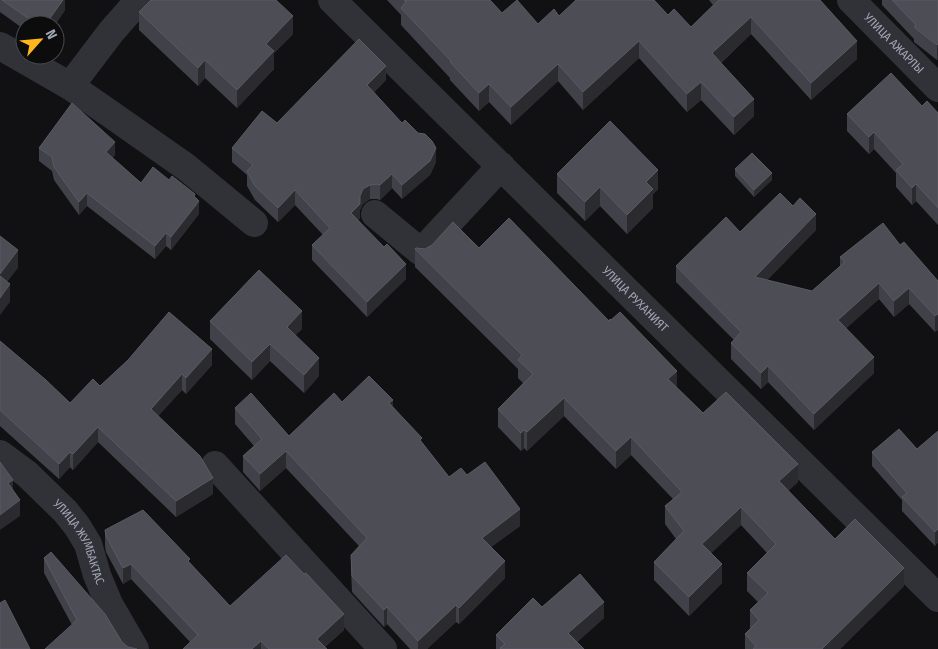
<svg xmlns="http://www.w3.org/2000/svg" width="938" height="649" font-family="'Fira Sans Condensed',sans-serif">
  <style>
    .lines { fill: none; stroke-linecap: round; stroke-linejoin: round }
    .minor { stroke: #313238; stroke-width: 28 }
    .wall { fill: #414249 }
    .shaded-wall { fill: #2a2a2f }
    .building { fill: #4c4d55; stroke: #595b64 }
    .labels { text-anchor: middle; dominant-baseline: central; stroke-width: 4; stroke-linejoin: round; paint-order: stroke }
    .street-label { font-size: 12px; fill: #a1a6b5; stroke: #0c0c0d }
  </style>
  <rect width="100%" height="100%" fill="#111113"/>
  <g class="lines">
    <g class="minor">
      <path id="s1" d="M332 0 938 598"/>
      <path id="s2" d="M851 0 938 88"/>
      <path d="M0 46 70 86 109 113 186 167 254 223"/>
      <path d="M70 86 111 32 139 0"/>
      <path d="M375 214 421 252 501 166"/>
      <path id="s3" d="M0 454 27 474 65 511 77 526 88 544 97 575 109 604 135 649"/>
      <path d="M215 465 383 649"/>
    </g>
  </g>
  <path class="wall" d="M0 0H65V10L55 25H25V30L0 12Z
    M387 0H490L502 13 538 24 559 16 668 15 691 27 713 5 709 0H820L857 59 811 100 751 34 721 63 754 116 734 135 701 100 687 112 639 58 583 110 558 81 511 125 489 102 479 111 450 80V78L401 25V15Z
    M882 0H938V59L937 60 914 42V39L882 5Z
    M139 12 293 34 274 53V69L237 108 205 78 198 86 139 30Z
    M386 80 374 92 436 162 430 175 402 199 392 188 380 200 377 199H370L363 204 360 210V218L358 220 406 279 367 317 312 260V245L323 235 295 205 278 222 255 200 247 186V175L232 162V148L277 123Z
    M922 106 938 113V225L916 201 912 205 896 187V173L874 149 869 154 847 131V114Z
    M39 148 115 155 112 158 141 183 169 180 195 197 199 214 171 250 166 246 155 259 87 206 79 215 54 180 52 171 39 161Z
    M735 169 772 180 754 197 735 176Z
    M557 174 658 189 653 194V208L627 234 600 206 585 221 557 193Z
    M816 230 767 280 812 291 840 266V257L900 245 938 281V330L935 332 909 304 894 317 879 299 846 328 874 373 814 430 768 382 761 389 731 359V343L734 340 676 282V266Z
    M479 248 609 321 703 413 798 482 788 491 835 539 904 586 840 649H745V634L750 629V610L758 602 747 591V573L767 553 741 525 711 553 722 583 689 616 654 580V562L676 539 665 524V506L673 499 631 455 616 469 564 416 527 451 524 448 521 451 498 427V409L523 383 518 378V369L415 267V249Z
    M210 321 302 329 295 335 319 376 304 393 270 361 252 380 210 339Z
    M0 341 70 403 100 386 212 365 186 394 182 390 158 416 213 494 176 517 98 442 73 470 70 467 59 479 0 426Z
    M342 402 393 407 422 443 449 477 467 475 520 526 491 547 505 578 459 624 456 622 427 649H410L387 624 384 627 352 592 351 571V555L359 546 286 468 260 491 243 472V456L254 446 235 424V408L289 436Z
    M938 431V542L935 546 902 511V500L872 466V452L917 449Z
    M105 530 190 564 230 606 344 630 325 647 327 649H183L190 642 131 579 123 584 106 552 105 546Z
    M44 558 105 614 72 625 44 573Z
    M542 607 604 618 577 642 584 649H496V635Z"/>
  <path class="shaded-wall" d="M63 0H65V10L55 25H45Z
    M293 16V34L274 53V69L237 108V90L266 44Z
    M751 17V34L712 71V53Z
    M639 41V58L583 110V92Z
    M857 41V59L811 100V83Z
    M938 43V59L937 60V45Z
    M205 60V78L198 86V68Z
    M558 64V81L511 125V107Z
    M386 66V80L367 100V85Z
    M701 82V100L687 112V94Z
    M489 84V102L479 111V93Z
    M754 99V116L734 135V117Z
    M874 132V149L869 154V137Z
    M115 142V155L106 165V152Z
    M436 148V162L430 175 402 199V185Z
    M658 170V189L653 194V208L627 234V215L646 182Z
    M772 173V180L754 197V190Z
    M392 174V188L380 200V185Z
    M916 184V201L912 205V188Z
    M370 185V199L363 204 360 210V218L351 227V213L363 189Z
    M600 187V206L585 221V202Z
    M295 190V205L278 222V208Z
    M87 193V206L79 215V202Z
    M195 194V207L199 201V214L171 250V237Z
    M816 214V230L755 293V277Z
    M166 233V246L155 259V246Z
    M18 250V268L0 291V274Z
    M406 264V279L367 317V302Z
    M879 283V299L838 336V320Z
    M10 284V302L0 315V298Z
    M909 288V304L894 317V301Z
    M302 311V329L287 344V327Z
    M938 314V330L935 332V316Z
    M270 344V361L252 380V362Z
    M212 349V365L186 394V378Z
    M874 357V373L814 430V414Z
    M319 358V376L304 393V375Z
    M768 366V382L761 389V373Z
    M677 371V389L668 379Z
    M182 374V390L151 424V409Z
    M564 398V416L527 451V432Z
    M393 400V416L389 403Z
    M98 427V442L73 470V454Z
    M524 430V448L521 451V433Z
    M631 437V455L616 469V451Z
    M286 451V468L260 491V474Z
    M70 452V467L59 479V464Z
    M798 464V482L779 500V481Z
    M213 478V494L176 517V501Z
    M13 480V495L8 483Z
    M20 500V516L0 530V515Z
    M741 507V525L702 562V544Z
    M520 509V526L482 554V538Z
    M938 529V542L935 546V532Z
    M505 561V578L459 624V608Z
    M131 564V579L123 584V568Z
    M722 564V583L689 616V597Z
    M904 568V586L840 649H822Z
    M604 602V618L569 649 568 633Z
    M456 605V622L427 649H418V641Z
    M387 607V624L384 627V610Z
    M344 614V630L323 649 317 639Z
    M261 641V649H252Z"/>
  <path class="building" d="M2 0H63L45 25H38Z
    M151 0H276L293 16 266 44 274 51 237 90 205 60 198 68 139 12Z
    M404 0H490L502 13 517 0 538 24 554 9 559 16 576 0H654L668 15 674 9 691 27 719 0H820L857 41 811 83 751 17 712 53 754 99 734 117 701 82 687 94 639 41 583 92 558 64 511 107 489 84 479 93 450 62 451 61 401 8 406 2Z
    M892 0H938V43L937 45 914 27 916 25Z
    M359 39 386 66 367 85 402 123 405 120 418 133 425 134 432 141 436 148 430 161 402 185 392 174 380 185 377 184 370 185 363 189 360 196V204L351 213 384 247 387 244 406 264 367 302 312 245 330 228 295 190 278 208 255 186 247 171 253 165 232 148 262 111 277 123Z
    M891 73 922 106 927 101 938 113V208L916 184 912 188 896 170 903 164 874 132 869 137 847 114Z
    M72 103 115 142 106 152 141 183 153 167 169 180 172 176 195 194 194 196 199 201 171 237 166 233 155 246 87 193 79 202 54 167 52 157 39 148Z
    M610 121 658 170 646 182 653 189 627 215 600 187 585 202 557 174Z
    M752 153 772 173 754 190 735 169Z
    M780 193 793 206 800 198 816 214 755 277 812 291 845 262 840 257 883 223 900 245 904 242 938 281V314L935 316 909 288 894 301 879 283 838 320 874 357 814 414 768 366 761 373 731 343 741 332 676 266 726 217 740 232Z
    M509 218 609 321 610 319 611 320 620 312 677 371 668 379 703 413 726 392 798 464 779 481 835 539 855 519 904 568 822 649H753L756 646 745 634 759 620 750 610 768 593 747 573 776 544 741 507 702 544 722 564 689 597 654 562 684 531 665 506 682 492 631 437 616 451 564 398 527 432 524 430 521 433 498 409 533 374 518 360 522 355 415 249 416 248 425 249 432 245 453 222 479 248Z
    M0 236 18 250 0 274Z
    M259 270 302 311 287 327 319 358 304 375 270 344 252 362 210 321Z
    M0 276 10 284 0 298Z
    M169 312 212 349 186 378 182 374 151 409 200 456 213 478 176 501 98 427 73 454 70 452 59 464 0 410V341L46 380 70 403 93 379 100 386 128 360Z
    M369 376 393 400 389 403 422 438 420 440 449 477 461 468 467 475 485 462 520 509 482 538 505 561 459 608 456 605 418 641 387 607 384 610 352 576 351 555 367 538 286 451 260 474 243 456 262 439 235 408 251 393 289 436 334 393 342 402Z
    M899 429 917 449 938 431V529L935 532 902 497 907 493 872 452Z
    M0 462 13 480 8 483 20 500 0 515Z
    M143 510 190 559 188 561 230 606 286 555 304 574 306 573 344 614 317 639 327 649H269L261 641 252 649H183L198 635 131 564 123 568 106 536 105 530Z
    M51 552 105 614 122 642 128 647 137 649H45L77 620 44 558Z
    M580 574 604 602 568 633 584 649H501L500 648 505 644 496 635 533 598 542 607Z
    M5 600 30 649H0V603Z"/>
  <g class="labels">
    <g class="street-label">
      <text stroke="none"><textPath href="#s2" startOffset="61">УЛИЦА АЖАРЛЫ</textPath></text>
      <text stroke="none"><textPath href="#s1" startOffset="426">УЛИЦА РУХАНИЯТ</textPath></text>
      <text stroke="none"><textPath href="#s3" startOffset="121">УЛИЦА ЖУМБАКТАС</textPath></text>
    </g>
  </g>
  <g transform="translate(40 40) rotate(63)"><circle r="24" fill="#0c0c0d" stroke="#484a50"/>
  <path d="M0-4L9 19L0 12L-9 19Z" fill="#ffb71c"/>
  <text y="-8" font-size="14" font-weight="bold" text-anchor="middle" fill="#a1a6b5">N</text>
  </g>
</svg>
